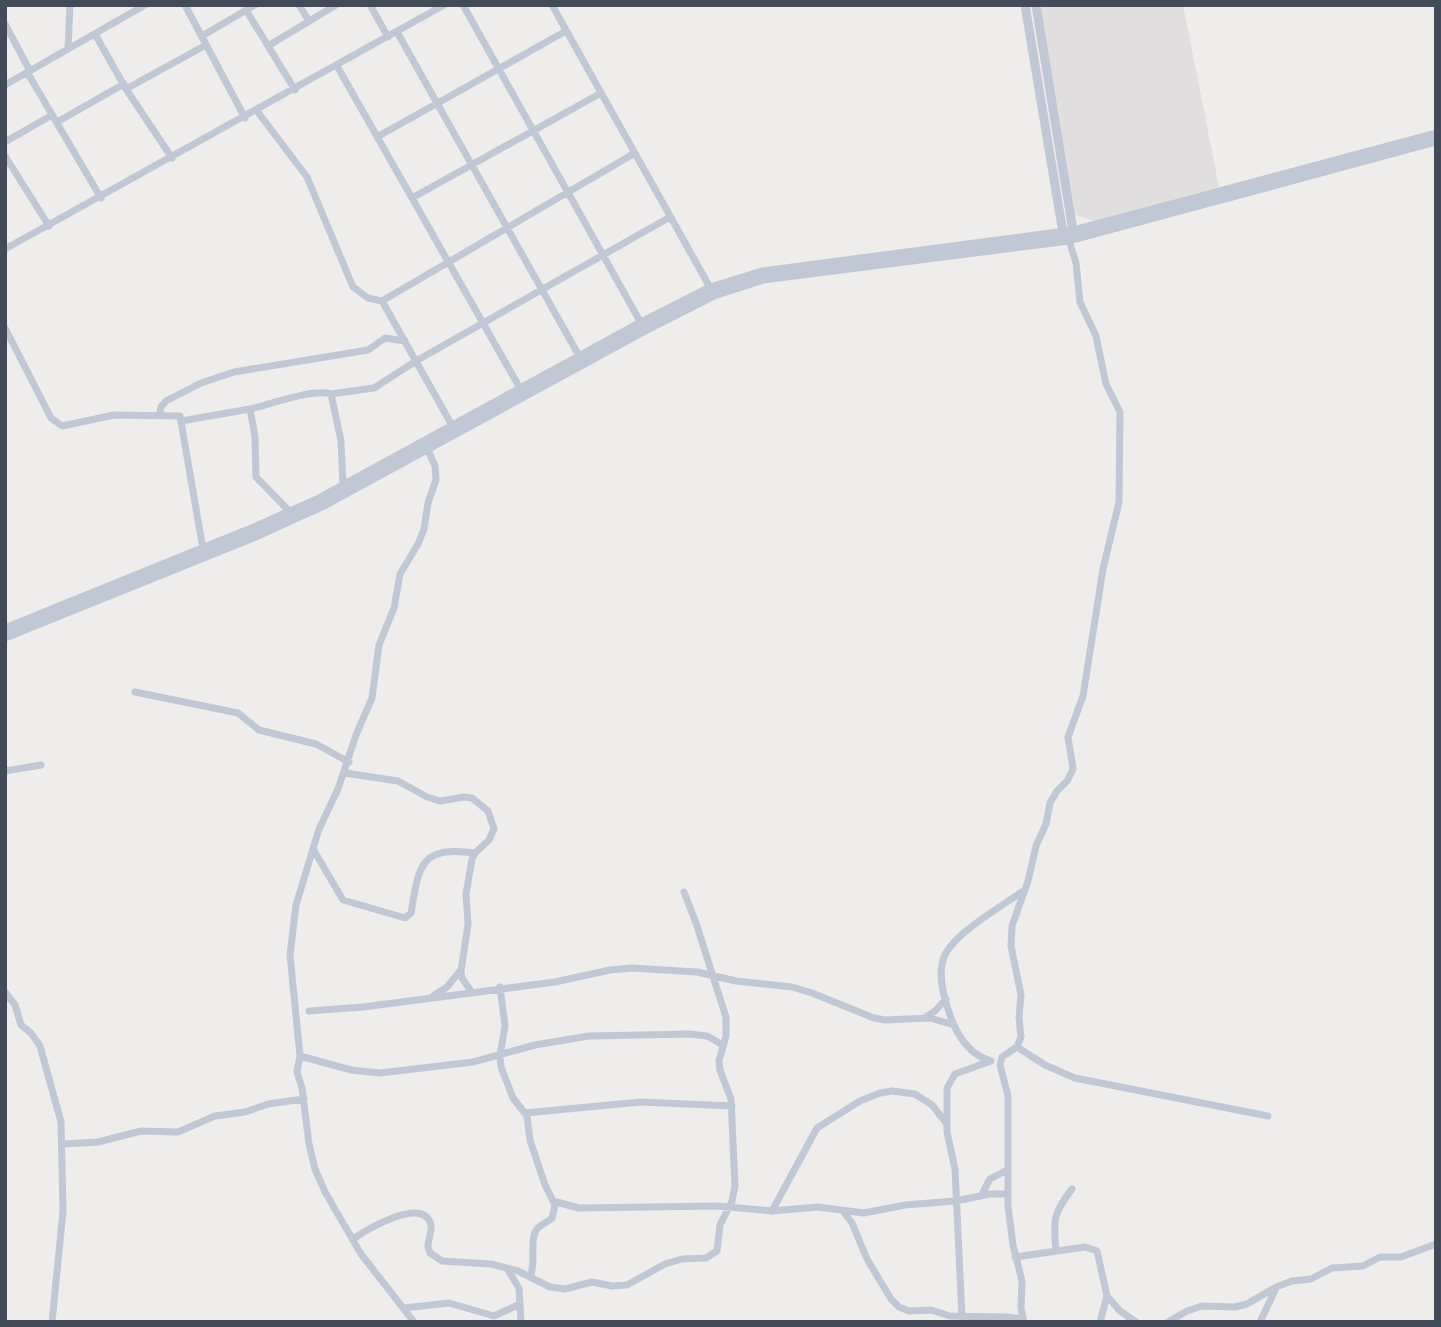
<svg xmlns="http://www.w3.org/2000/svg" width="1441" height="1327" font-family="Jost,sans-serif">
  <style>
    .education { fill: #e0dede }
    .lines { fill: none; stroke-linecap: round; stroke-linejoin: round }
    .minor { stroke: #c1c8d5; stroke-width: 7 }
    .tertiary { stroke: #c1c8d5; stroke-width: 9 }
  </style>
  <rect width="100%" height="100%" fill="#efecec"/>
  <path class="education" d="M1036 5H1183L1219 187 1094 221 1070 213Z"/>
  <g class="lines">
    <path class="minor" d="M185 5 245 118
      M299 5 309 21
      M370 5 388 37
      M463 5 641 323
      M552 5 712 291
      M246 10 295 90
      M5 24 30 71
      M397 32 582 361
      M95 34 126 89 172 158
      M202 36 255 5
      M268 46 336 5
      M68 49 70 5
      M337 66 521 390
      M27 72 101 198
      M5 85 145 5
      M126 89 206 45
      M257 111 307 177 353 287 368 298 382 301 635 153
      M57 122 124 84
      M377 137 566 31
      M5 142 52 115
      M5 156 49 226
      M412 198 601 93
      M5 249 444 5
      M382 301 453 427
      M5 328 51 418 62 426 114 415 180 416 203 549
      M331 394 374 388 416 361 670 217
      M250 409C269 405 313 388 331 394L341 441 343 486
      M159 416 161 407 166 401 201 383 234 372 368 350 385 338 405 341
      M181 421 250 409 255 437 256 477 290 512
      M135 692 238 713 259 730 316 744 349 762
      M5 771 41 765
      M345 773 398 781 427 797 440 801 464 797 472 798 488 811 494 829 489 840 475 853 472 859 466 894 468 924 461 971 462 978 471 991
      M313 849 343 900 405 918 411 913C419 867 419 845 475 853
      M500 987 505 1026 500 1055 501 1067 513 1098 527 1116 530 1140 545 1185 555 1205 552 1218C548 1222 542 1224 538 1228 528 1238 537 1262 530 1277
      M5 992 15 1005 21 1025 31 1033 40 1046 61 1122 63 1211 52 1322
      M433 996 447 987 460 971
      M309 1011 363 1007 555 982 610 970 632 968 697 972 736 981 792 987 812 993 874 1018 885 1020 930 1018 954 1025
      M926 1017 935 1011 946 999
      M1017 1047 1045 1065 1075 1078 1268 1116
      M300 1056 351 1070 380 1073 473 1062 535 1045 589 1036 690 1034 707 1036 723 1045
      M989 1060C971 1055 960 1039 953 1023 946 1005 937 979 943 960 950 935 1001 907 1023 891
      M525 1113 641 1102 732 1106
      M63 1144 98 1142 141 1131 178 1132 215 1116 245 1112 268 1104 304 1099
      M981 1196 990 1179 1007 1170
      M553 1201 579 1208 717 1206 772 1211 818 1207 864 1213 905 1205 955 1201 990 1194H1007
      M772 1211 817 1128 860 1101 880 1093 892 1091 915 1094 932 1105 947 1124
      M844 1212 852 1223 867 1259 891 1299 899 1307 909 1311 931 1310 950 1316 1008 1317 1023 1319
      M353 1239C366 1230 424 1195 431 1225 432 1232 428 1239 428 1247L430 1253 442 1261 491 1264 518 1271 550 1287 565 1289 592 1282 612 1286 627 1285 665 1264 682 1259 706 1258 717 1251 720 1225 732 1201 735 1186 731 1099 720 1070 719 1061 726 1036V1017L696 923 684 892
      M1056 1251C1053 1221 1053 1213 1072 1189
      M1015 1257 1085 1247 1097 1251 1107 1296 1100 1322
      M508 1270 519 1288 521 1322
      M1107 1296 1120 1311 1136 1322
      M404 1308 449 1303 494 1316 520 1304
      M962 1317 955 1169 947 1132V1088L955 1074 991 1061
      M414 1322 361 1254 325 1192 315 1169 309 1144 302 1088 297 1072 300 1056 290 955 296 905 319 829 338 789 356 735 372 698 379 645 394 608 400 574 418 544 424 529 428 503 436 480 435 466 428 450
      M1024 1322 1021 1308 1022 1281 1013 1245 1008 1206V1096L1000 1065 1002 1057 1017 1047 1021 1037 1019 1018 1021 995 1011 946 1012 926 1028 881 1036 846 1046 824 1050 803 1057 791 1067 781 1073 769 1068 737 1083 696 1103 569 1119 502 1120 412 1106 384 1096 336 1080 302 1076 263 1069 240
      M1168 1322 1187 1311 1202 1306 1235 1307 1247 1304 1276 1287 1292 1281 1311 1279 1332 1268 1363 1266 1380 1257H1401L1436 1244
      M1260 1322 1276 1288"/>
    <path class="tertiary" d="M1025 5 1063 233 1069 240 1073 231 1036 5
      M5 629 254 528 319 499 641 323 710 288 762 272 1073 231 1436 134
      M5 637 258 535 322 506 645 330 714 295 763 279 1069 240 1436 141"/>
  </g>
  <rect width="1441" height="1327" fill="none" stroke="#434b5b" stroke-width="14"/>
</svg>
